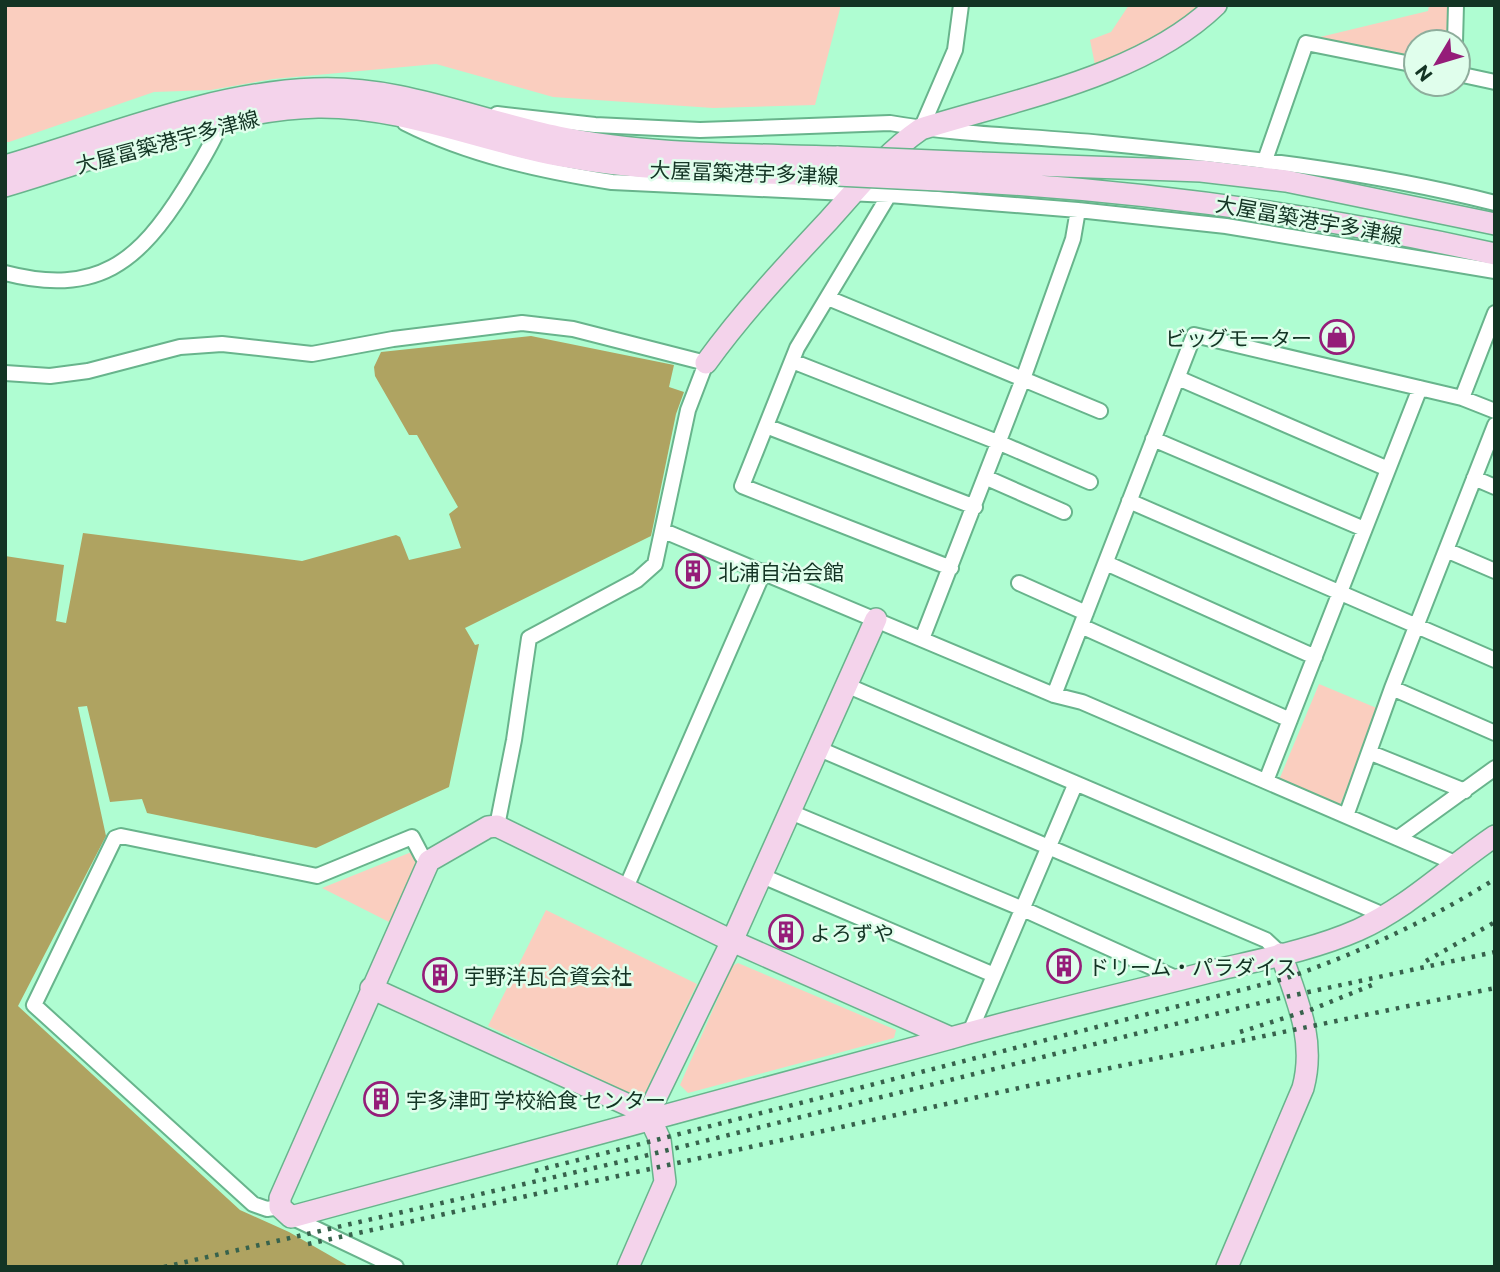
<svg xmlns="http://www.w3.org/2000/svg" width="1500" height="1272" font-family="Commissioner,'Noto Sans JP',sans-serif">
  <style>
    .green { fill: #facebf }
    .water { fill: #afa361 }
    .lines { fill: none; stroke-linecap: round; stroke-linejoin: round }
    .street-casing { stroke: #68b48c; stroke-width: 18 }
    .secondary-casing { stroke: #68b48c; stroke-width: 24 }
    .street { stroke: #fff; stroke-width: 14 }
    .secondary { stroke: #f4d3eb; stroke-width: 21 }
    .rail { stroke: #37624c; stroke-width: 4.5; stroke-dasharray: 3.5 7; stroke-linecap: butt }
    .secondary-bridge-casing { stroke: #68b48c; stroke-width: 24; stroke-linecap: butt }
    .secondary-bridge { stroke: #f4d3eb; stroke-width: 21 }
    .labels { text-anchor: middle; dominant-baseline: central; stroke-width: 5; stroke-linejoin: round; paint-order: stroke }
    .street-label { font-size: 21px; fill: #133424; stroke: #e0feec }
    .poi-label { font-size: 21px; fill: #133424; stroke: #e0feec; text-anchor: start }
  </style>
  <rect width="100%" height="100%" fill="#affdd2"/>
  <path class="green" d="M5 5H841L815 105 713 108 553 97 436 64 273 79 211 90 154 92 9 142H5Z
    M1129 5H1200L1146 46 1095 65 1090 40 1111 32Z
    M1429 5H1451L1450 42H1416V57L1316 38 1428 11Z
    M1319 684 1379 709 1340 805 1279 780Z
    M414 851 419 861 389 922 322 888Z
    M546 910 697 984 642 1099 488 1026Z
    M738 963 896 1030 894 1038 688 1093 680 1085 732 966Z"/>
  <path class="water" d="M531 336 674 365 669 387 684 392 676 414 651 536 465 628 475 645 479 644 449 787 316 848 147 813 142 799 110 802 87 706 78 707 106 836 18 1006 240 1210 289 1232 350 1267H5V556L64 565 56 621 66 623 83 533 302 561 396 535 400 537 409 560 461 548 449 514 458 507 417 435H409L375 376 374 367 381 352Z"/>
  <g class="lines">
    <g class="street-casing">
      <path id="street" d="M1455 42 1456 5
        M1458 74 1495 82
        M497 114 595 125 700 130 890 123C959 135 1031 136 1102 143 1233 156 1366 170 1495 203
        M405 123C468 155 542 171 612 182L889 195 1078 210 1226 226 1495 271
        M921 129 955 50 961 5
        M1264 163 1306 43 1416 65
        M889 195 797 348 742 486 951 568
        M5 273C97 297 139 262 185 188 198 166 212 146 221 122
        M828 298 1100 411
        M792 361 1000 443 1090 482
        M5 373 50 376 88 371 180 347 222 344 312 354 393 339 522 323 573 329 706 363 688 410 655 564 637 580 529 638 514 740 497 826
        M1178 378 1388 469
        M1462 398 1495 313
        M766 426 975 507
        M1153 439 1364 529
        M987 478 1064 512
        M1474 478 1495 487
        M1129 501 1495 660
        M664 531 1054 695 1082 702 1455 863
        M1446 550 1495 571
        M1106 563 1315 657
        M1019 583 1086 613
        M1081 626 1290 720
        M922 639 1023 379 1073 239 1078 210
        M846 685 1386 916
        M1392 688 1495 733
        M1054 695 1194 335 1462 398 1495 411
        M817 748 1266 940 1281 954
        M1371 753 1465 791
        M1266 781 1420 388
        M788 811 1023 909 1180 980
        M1346 816 1392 688 1495 425
        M1398 838 1495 768
        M760 875 994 975
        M625 890 764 571
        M970 1032 1075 785
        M280 1207 267 1209 253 1204 34 1005 115 838 121 836 317 876 412 837 422 856 429 861
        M291 1217 396 1267"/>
    </g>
    <g class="secondary-casing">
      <path id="secondary" d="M980 163 1201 171 1286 181 1495 224
        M5 166C105 137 209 93 314 89 399 85 476 120 558 137 650 156 745 154 838 157
        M979 182C1154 192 1324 216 1495 254
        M5 186C101 158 219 109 318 107 403 106 480 141 562 156 653 173 745 172 837 175
        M706 363C743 312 786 266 829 220 858 188 886 153 921 129 1017 99 1143 76 1216 5
        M371 988 648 1114 660 1140 665 1182 628 1267
        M951 1038 732 941 497 826 488 827 429 861 280 1198V1207L291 1217C511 1159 731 1099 951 1038 1039 1013 1128 993 1217 970 1264 959 1315 949 1358 930 1409 907 1449 867 1495 836
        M648 1114 732 941 876 619
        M1227 1267 1303 1088C1316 1040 1297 1000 1281 954"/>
    </g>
    <use href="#street" class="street"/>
    <use href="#secondary" class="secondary"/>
    <path class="rail" d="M1426 961 1495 922
      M1240 1032 1313 1009 1372 985
      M535 1171 1284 979C1359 953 1428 921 1495 879
      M308 1244 1115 1067 1495 988
      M164 1267 624 1161 1276 999 1495 952"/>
    <g class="secondary-bridge-casing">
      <path id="secondary-bridge" d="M838 157 980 163
        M837 175 979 182"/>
    </g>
    <use href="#secondary-bridge" class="secondary-bridge"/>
  </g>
  <defs>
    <g id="shop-ring" transform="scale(1.75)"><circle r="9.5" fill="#e0feec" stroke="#951d79" stroke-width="1.5"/><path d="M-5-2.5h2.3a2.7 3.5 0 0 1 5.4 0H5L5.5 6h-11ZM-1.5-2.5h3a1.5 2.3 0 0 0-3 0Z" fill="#951d79"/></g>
    <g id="building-ring" transform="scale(1.75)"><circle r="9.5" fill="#e0feec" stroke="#951d79" stroke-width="1.5"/><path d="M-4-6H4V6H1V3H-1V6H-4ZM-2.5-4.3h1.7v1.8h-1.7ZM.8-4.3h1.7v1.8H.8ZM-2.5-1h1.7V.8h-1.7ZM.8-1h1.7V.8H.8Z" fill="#951d79"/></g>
  </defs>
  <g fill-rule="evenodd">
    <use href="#shop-ring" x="1337" y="337"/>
    <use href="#building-ring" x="693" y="571"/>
    <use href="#building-ring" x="786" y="932"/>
    <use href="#building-ring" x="1064" y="966"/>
    <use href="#building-ring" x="440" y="975"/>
    <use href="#building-ring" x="381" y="1099"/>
  </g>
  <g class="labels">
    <g class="street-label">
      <text transform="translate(167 141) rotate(-15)">大屋冨築港宇多津線</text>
      <text transform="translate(744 172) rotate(2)">大屋冨築港宇多津線</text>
      <text transform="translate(1309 219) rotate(10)">大屋冨築港宇多津線</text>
    </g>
    <g class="poi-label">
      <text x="1312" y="337" text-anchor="end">ビッグモーター</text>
      <text x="718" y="571">北浦自治会館</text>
      <text x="810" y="932">よろずや</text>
      <text x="1088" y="966">ドリーム・パラダイス</text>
      <text x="464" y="975">宇野洋瓦合資会社</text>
      <text x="406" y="1099">宇多津町 学校給食 センター</text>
    </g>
  </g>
  <rect width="1500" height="1272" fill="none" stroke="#133424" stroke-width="14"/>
  <g transform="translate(1437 63) rotate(232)"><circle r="33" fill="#e0feec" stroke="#8ead9c" stroke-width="2"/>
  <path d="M0-5L12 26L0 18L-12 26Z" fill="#951d79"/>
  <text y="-10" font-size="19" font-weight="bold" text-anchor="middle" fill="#133424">N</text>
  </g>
</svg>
